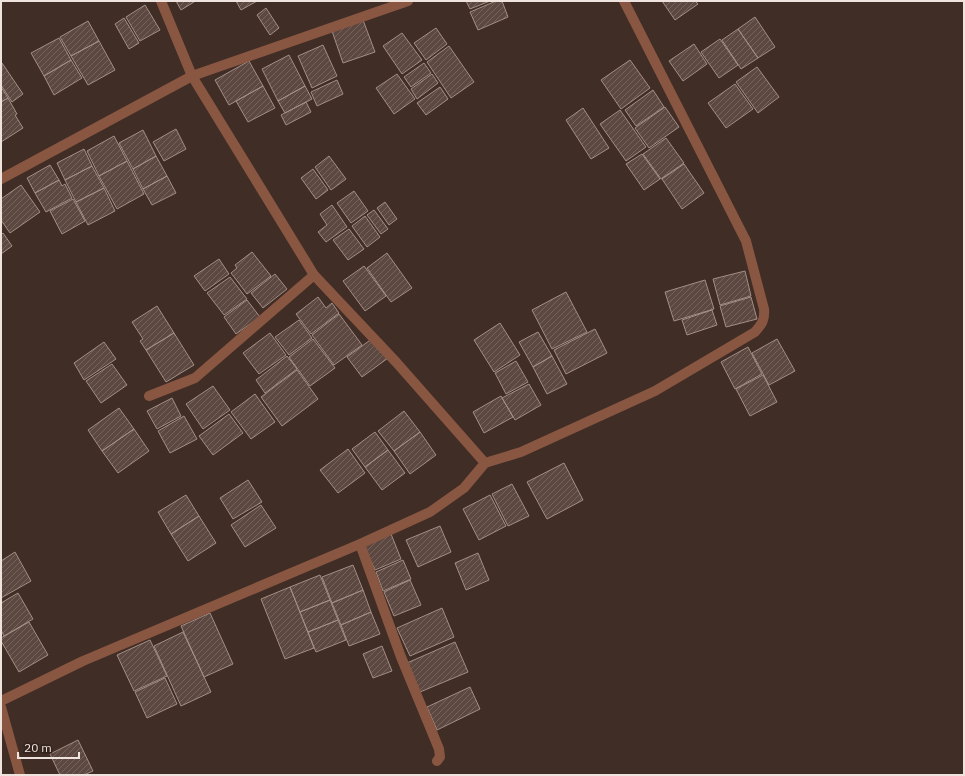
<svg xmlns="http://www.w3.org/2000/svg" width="965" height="776" font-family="'IBM Plex Sans',sans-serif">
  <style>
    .building { fill: url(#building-hatch); stroke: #a48e85 }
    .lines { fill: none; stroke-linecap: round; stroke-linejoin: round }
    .minor { stroke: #895641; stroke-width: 10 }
  </style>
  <defs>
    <pattern id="building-hatch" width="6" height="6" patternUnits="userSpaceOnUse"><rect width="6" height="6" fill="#5c4841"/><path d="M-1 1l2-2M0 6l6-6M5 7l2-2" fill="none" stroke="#74625c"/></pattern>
  </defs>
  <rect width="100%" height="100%" fill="#3f2d26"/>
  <path class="building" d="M176 1H193L194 2 181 10Z
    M236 1H257L241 10Z
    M466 1H490L470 9Z
    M496 1H502L508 17 478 30 470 12Z
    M662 1H695L698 4 675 20Z
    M145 5 160 30 140 41 126 17Z
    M266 8 279 28 270 35 257 15Z
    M755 17 775 47 758 58 738 29Z
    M124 18 139 43 129 49 115 24Z
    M363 20 375 52 343 63 332 31Z
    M88 21 99 41 71 56 60 37Z
    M436 28 447 44 426 60 414 43Z
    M738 29 758 58 741 69 722 40Z
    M402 33 422 60 402 74 383 46Z
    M59 38 71 60 44 76 31 53Z
    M720 39 738 65 719 78 701 52Z
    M99 41 115 70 88 85 71 56Z
    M694 44 707 64 683 81 669 61Z
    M323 45 337 76 312 88 298 56Z
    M449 46 474 82 451 98 427 62Z
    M289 55 305 86 278 101 262 69Z
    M71 60 82 78 54 95 44 76Z
    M630 60 650 88 621 109 601 80Z
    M249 61 263 86 229 105 215 80Z
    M2 63 23 94 12 102 1 85Z
    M424 63 431 73 411 87 404 77Z
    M757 67 779 97 758 113 736 82Z
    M397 74 415 99 394 114 376 88Z
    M432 74 438 83 417 99 411 89Z
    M337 80 343 94 317 106 311 92Z
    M735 84 753 109 726 128 708 103Z
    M263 86 275 108 248 122 236 101Z
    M305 86 312 99 285 113 278 101Z
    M1 87 8 98 1 102Z
    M440 87 448 99 426 115 417 103Z
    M653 90 664 107 636 126 625 110Z
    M8 98 17 114 15 115 23 128 1 142V102Z
    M306 102 311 112 286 125 281 115Z
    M665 107 679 127 649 148 635 128Z
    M583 108 609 148 591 159 566 120Z
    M620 110 646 147 626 161 600 124Z
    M176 129 186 149 164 161 153 142Z
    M143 130 156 156 133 169 119 143Z
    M114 136 127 161 99 176 87 151Z
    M666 138 684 163 661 179 643 154Z
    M84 149 92 166 65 180 57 163Z
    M642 154 660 179 644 190 626 164Z
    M156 156 167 176 143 189 133 169Z
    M329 156 346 179 331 190 315 167Z
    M127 161 144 194 117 209 99 176Z
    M684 164 704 193 682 209 662 179Z
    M50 165 59 180 35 193 27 178Z
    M92 166 104 188 76 202 65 180Z
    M313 169 328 190 316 199 301 178Z
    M167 176 176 193 152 205 143 189Z
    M59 180 62 186 65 184 72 198 46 212 35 193Z
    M21 185 40 212 10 233 1 220V199Z
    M104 188 115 211 88 225 76 202Z
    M354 191 368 211 351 223 337 203Z
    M73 199 85 221 62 234 50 211Z
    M385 202 397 219 389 225 377 208Z
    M332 205 347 227 326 242 318 232 327 225 320 214Z
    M374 210 388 229 381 234 367 215Z
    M365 216 380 237 367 247 352 226Z
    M349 229 364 249 348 260 333 240Z
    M3 233 12 246 1 254V235Z
    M252 252 271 276 247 294 231 273 237 268 235 265Z
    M387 253 412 288 391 302 367 268Z
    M219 259 229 274 205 291 194 276Z
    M364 266 386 296 365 311 343 281Z
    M745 271 751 296 720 305 713 279Z
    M275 274 287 289 263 308 251 293Z
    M230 277 247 299 224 315 207 293Z
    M705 280 714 309 674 321 665 292Z
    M566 292 587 332 552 349 532 310Z
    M318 297 326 308 332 303 339 313 311 334 296 314Z
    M751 297 757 319 726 327 720 306Z
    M247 300 260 317 236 334 224 317Z
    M157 306 174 333 146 350 140 341 143 339 132 322Z
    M712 310 717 325 687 335 682 320Z
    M339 314 362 345 334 365 312 335Z
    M299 320 312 338 289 355 275 337Z
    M500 323 520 355 494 372 474 340Z
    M595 329 607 353 566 374 554 350Z
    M538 332 552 356 533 367 519 342Z
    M174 333 194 365 166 382 146 350Z
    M270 333 286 355 259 374 243 353Z
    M373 338 388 358 362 377 347 357Z
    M313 339 335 368 310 386 289 357Z
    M777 339 795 371 769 385 752 353Z
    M104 342 116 359 84 380 74 363Z
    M748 347 762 374 735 389 721 362Z
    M287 356 297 369 265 393 256 380Z
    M552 356 567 384 547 394 533 367Z
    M516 361 528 382 506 394 495 373Z
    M112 364 127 385 101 403 86 381Z
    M297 370 318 399 282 426 261 397Z
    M763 375 777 402 750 416 736 389Z
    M529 384 541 405 515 420 502 398Z
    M213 386 230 410 203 429 186 404Z
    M255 394 275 422 251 439 231 412Z
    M501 396 513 417 484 433 473 412Z
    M172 398 181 416 157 429 147 411Z
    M119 408 134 429 102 451 88 430Z
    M404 411 420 432 394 451 378 431Z
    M229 414 243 433 213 455 199 436Z
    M184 416 197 439 170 453 158 431Z
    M134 429 149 451 118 473 102 451Z
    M375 432 388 450 365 467 352 449Z
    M420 432 436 455 410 474 394 451Z
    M348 449 365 473 338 493 320 470Z
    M388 450 405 473 382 490 365 467Z
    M564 463 583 500 547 519 527 482Z
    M248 480 262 502 233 519 220 498Z
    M512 484 529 516 508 526 492 494Z
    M186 495 199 516 171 534 158 512Z
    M490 495 506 526 479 540 463 509Z
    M261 505 276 528 245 547 231 525Z
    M199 516 216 543 188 561 171 534Z
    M440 526 451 552 418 567 406 540Z
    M391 534 401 559 375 570 364 546Z
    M15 552 31 581 1 598V561Z
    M478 553 489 580 466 590 455 563Z
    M403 560 411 579 383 591 376 572Z
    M353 565 363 590 332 603 322 577Z
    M320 575 330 600 300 612 290 587Z
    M410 580 421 605 394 616 384 592Z
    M290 587 314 648 285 659 261 599Z
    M363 590 371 612 341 625 332 603Z
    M18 593 33 619 4 636 1 630V603Z
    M330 600 338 620 308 632 300 612Z
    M442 608 454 637 410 656 397 628Z
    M371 612 380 634 349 646 341 625Z
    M210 613 233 664 204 677 181 626Z
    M338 620 346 640 316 652 308 632Z
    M29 622 48 655 19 672 1 641V638Z
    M183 632 211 692 181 706 154 646Z
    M150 640 167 676 134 691 117 655Z
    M455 642 468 672 420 692 407 663Z
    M382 646 392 671 373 678 363 654Z
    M165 678 177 704 147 718 135 692Z
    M470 687 480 709 437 730 427 707Z
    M78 740 93 771 84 775H60L50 754Z"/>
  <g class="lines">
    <path class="minor" d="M161 1 192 76 314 275 396 362 485 463
      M1 179 192 76 408 1
      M149 396 195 378 314 275
      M360 544 401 657 439 749 440 757 437 761
      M1 701 83 661 360 544 430 512 464 488 485 463 521 452 655 391 755 332C762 324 765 320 764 309L746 241 624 1
      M1 707 20 775"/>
  </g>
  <rect width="965" height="776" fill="none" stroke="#efe3de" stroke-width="4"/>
  <path d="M18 752v6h61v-6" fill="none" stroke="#efe3de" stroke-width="2"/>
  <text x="24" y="752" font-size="12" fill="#efe3de" stroke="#34231c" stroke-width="3" paint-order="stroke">20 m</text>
</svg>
